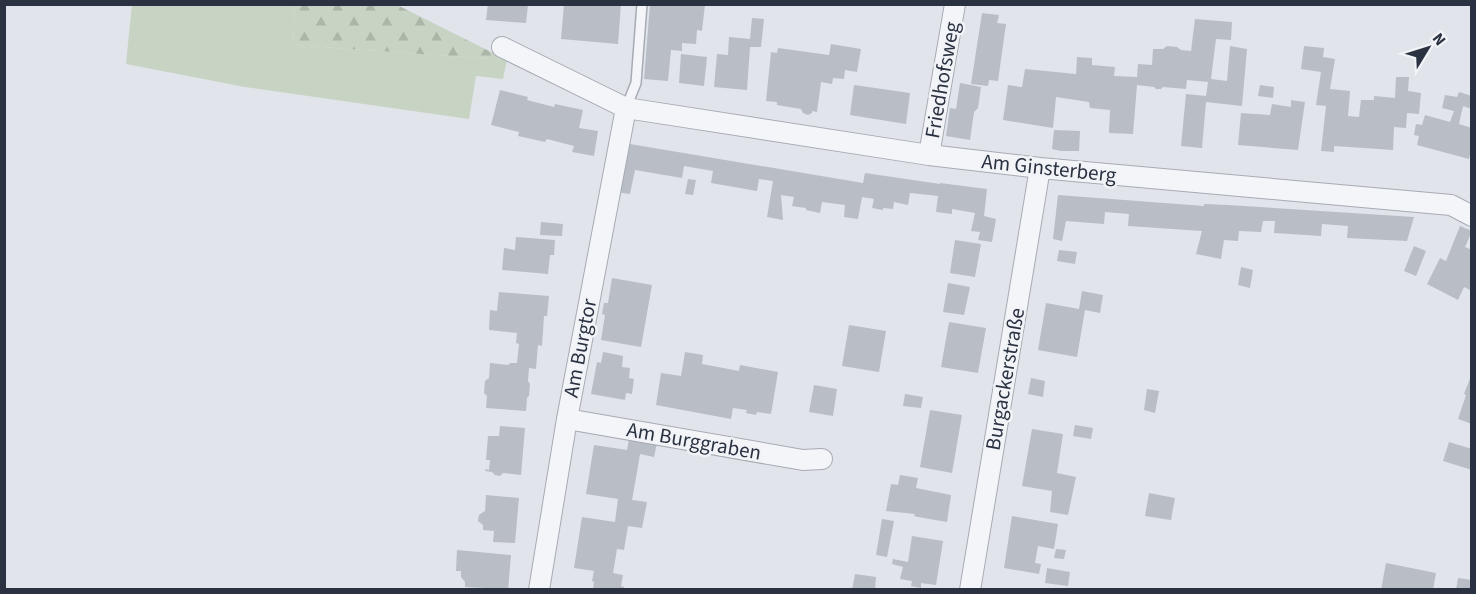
<svg xmlns="http://www.w3.org/2000/svg" width="1476" height="594" font-family="'Source Sans 3',sans-serif">
  <style>
    .green { fill: #c7d3c3 }
    .forest { fill: url(#forest-firs) }
    .building { fill: #b9bdc6 }
    .lines { fill: none; stroke-linecap: round; stroke-linejoin: round }
    .service-casing { stroke: #a6abb4; stroke-width: 12 }
    .minor-casing { stroke: #a6abb4; stroke-width: 22 }
    .service { stroke: #f4f5f8; stroke-width: 9 }
    .minor { stroke: #f4f5f8; stroke-width: 20 }
    .labels { text-anchor: middle; dominant-baseline: central; stroke-width: 5; stroke-linejoin: round; paint-order: stroke }
    .street-label { font-size: 21px; fill: #2a3241; stroke: #f1f3f7 }
  </style>
  <defs>
    <pattern id="forest-firs" width="22" height="20" patternUnits="userSpaceOnUse" patternTransform="scale(1.5)"><rect width="22" height="20" fill="#c7d3c3"/><path d="M5 1l3.5 6h-7zM16 11l3.5 6h-7z" fill="#abb6a9"/></pattern>
  </defs>
  <rect width="100%" height="100%" fill="#e1e4ea"/>
  <path class="green" d="M132 4 295 5 293 45 507 60 503 79 476 76 469 119 245 87 126 64Z"/>
  <path class="forest" d="M295 5H397L507 60 293 45Z"/>
  <path class="building" d="M488 4H528L526 23 486 20Z
    M564 4H621L618 44 561 39Z
    M650 4H705L702 31 697 30 696 44 682 43V51L671 50 668 81 644 79Z
    M982 13 999 15 997 23 1006 24 998 81 989 80 988 86 971 84Z
    M752 18 764 19 761 47H750L747 90 714 87 717 54 728 55 729 37 750 39Z
    M1195 19 1232 22 1231 40 1216 39 1211 79 1227 81 1230 46 1247 49 1242 106 1206 102 1202 148 1181 146 1186 94 1206 96 1208 82 1187 80 1186 89 1163 87 1161 89H1156L1154 87 1137 85 1133 134 1109 133 1110 110 1090 108 1089 102 1056 97 1053 128 1003 120 1008 85 1022 87 1025 69 1076 74 1077 57 1092 58V65L1115 67 1114 76 1137 77 1138 64 1152 65 1153 49H1163L1167 46 1177 47 1181 50 1191 51Z
    M831 44 861 49 857 72 845 70 844 79 833 78 832 84 821 82 817 112 812 111V113L808 115 803 113 801 109 777 105V102L766 101 771 52 777 53 778 48 829 55Z
    M1304 46 1324 48 1323 57 1335 59 1330 89 1350 91 1348 116 1359 117 1361 100H1374V96L1395 98 1396 77H1409L1408 91 1421 93 1419 114 1407 113 1406 128 1394 127 1393 150 1334 146V152L1321 151 1326 106 1316 105 1321 72 1301 69Z
    M681 54 707 57 704 86 679 83Z
    M960 83 981 87 978 108 974 112 970 140 946 136 950 108 956 109Z
    M854 85 910 93 906 124 850 115Z
    M1260 85 1274 87 1273 98 1258 96Z
    M500 90 528 97 527 100 554 107 555 104 583 110 579 128 598 131 594 156 572 152 574 146 547 139 545 142 518 136 519 132 491 125Z
    M1459 92 1472 96V109L1463 106 1459 124 1472 128V147L1469 159 1417 145 1419 136 1414 135 1416 124 1422 125 1425 115 1450 122 1454 111 1442 108 1445 95 1457 97Z
    M1291 100 1305 102 1298 150 1238 145 1241 113 1270 115 1272 104 1291 107Z
    M1054 130 1080 131 1079 151H1061L1052 149Z
    M624 143 863 183 865 173 940 184V183L987 189 984 216 996 219 992 242 978 240 980 232 971 231 975 213 952 209V214L936 212 938 196 910 193 908 205 894 202 893 209 883 208V210L872 208 874 199 862 197 858 219 844 217 845 205 822 202 820 213 806 210V208L792 206 794 197 781 195 783 220 767 217 773 181 759 179 757 191 711 183 713 171 684 166 682 178 635 170 630 194 616 192Z
    M688 179 696 180 693 195 685 194Z
    M1058 195 1204 206V204L1228 205 1414 217 1407 241 1347 238 1348 226 1322 224 1321 236 1274 233 1275 221H1263L1261 232 1239 231 1238 241 1224 240 1221 259 1196 254 1202 231 1128 226 1129 214 1105 212 1104 224 1066 221 1062 241 1053 239Z
    M541 222 563 224 562 236 540 235Z
    M1460 226 1472 231 1465 247 1472 250V291L1464 287 1458 300 1427 284 1440 258 1446 261Z
    M516 237 555 240 554 255H550L548 274 502 270 504 248 515 250Z
    M955 240 981 244 975 277 950 273Z
    M1414 246 1426 251 1416 276 1404 271Z
    M1059 250 1077 252 1075 264 1057 261Z
    M1241 267 1253 270 1250 288 1238 285Z
    M612 278 652 285 641 347 601 340 605 315 602 314 604 303H608Z
    M948 283 970 287 964 315 943 312Z
    M1082 291 1103 295 1100 313 1085 310 1077 357 1038 350 1046 303 1079 309Z
    M499 292 549 296 547 316H544L542 346 538 345 536 369 529 368 528 381 530 384 529 396 527 398 526 411 486 408 487 396 484 393 485 381 489 378 490 363 508 365 510 363H517L519 344 516 343 517 333 489 330 490 310 497 311Z
    M949 322 986 328 978 373 941 367Z
    M849 325 886 331 879 372 842 366Z
    M603 352 623 356 622 367 630 368 629 378 634 379 632 394 626 393 625 400 591 394 597 362 601 363Z
    M685 352 703 355 702 364 739 371 740 365 778 372 771 414 757 412 756 415 746 413 747 410 733 408 731 419 656 405 661 373 681 376Z
    M1471 376H1472V424L1458 419 1466 395 1464 394Z
    M1031 378 1045 381 1043 397 1028 394Z
    M814 385 837 389 833 416 809 412Z
    M1147 389 1159 391 1155 413 1144 410Z
    M905 394 923 397 921 408 903 406Z
    M930 410 962 415 952 473 920 467Z
    M1075 425 1093 428 1091 439 1073 436Z
    M500 426 525 428 521 475 503 473 500 476 495 475 492 472 485 471 486 469 489 470 490 460H486L488 436H499Z
    M1032 429 1063 434 1057 473 1076 477 1068 515 1050 512 1052 491 1022 486Z
    M629 439 657 443 654 457 640 454 636 478 632 500 647 502 642 528 628 526 624 550 617 549 613 573 623 575 621 586 624 587V590H593L594 582 592 581 594 571 574 568 582 517 615 522 618 499 586 494 594 445 627 450Z
    M1449 442 1472 449V470L1443 461Z
    M900 475 918 478 916 488 951 495 947 522 918 517 914 516 915 514 886 511 891 484 898 485Z
    M1149 493 1175 498 1171 520 1145 516Z
    M486 495 519 498 515 543 493 542 494 531 483 530V525L478 521 479 515 485 511Z
    M1012 516 1058 524 1054 549 1038 546 1035 563 1041 564 1039 574 1004 568Z
    M882 519 894 521 887 557 876 555Z
    M912 536 943 541 936 585 921 583V588L911 586 912 581 900 579 903 567 892 564 893 559 908 562Z
    M1056 549 1066 550 1064 559 1054 558Z
    M457 550 511 555 508 590H486V588L465 587V582L461 577V571H456Z
    M1386 563 1436 573 1433 590H1381Z
    M1047 568 1070 572 1068 586 1045 583Z
    M855 574 876 577 875 590H852Z
    M1458 578 1472 580V590H1456Z"/>
  <g class="lines">
    <g class="service-casing">
      <path id="service" d="M626 108 636 83 642 4"/>
    </g>
    <g class="minor-casing">
      <path id="minor" d="M502 47 626 108 929 155 1040 168 1451 205 1472 216
        M929 155 955 4
        M567 419 803 460 822 459
        M539 590 567 419 626 108
        M970 590 1040 168"/>
    </g>
    <use href="#service" class="service"/>
    <use href="#minor" class="minor"/>
  </g>
  <g class="labels">
    <g class="street-label">
      <text transform="translate(942 80) rotate(-80)">Friedhofsweg</text>
      <text transform="translate(1049 168) rotate(6)">Am Ginsterberg</text>
      <text transform="translate(580 348) rotate(-79)">Am Burgtor</text>
      <text transform="translate(1005 379) rotate(-80)">Burgackerstraße</text>
      <text transform="translate(694 441) rotate(10)">Am Burggraben</text>
    </g>
  </g>
  <rect width="1476" height="594" fill="none" stroke="#2a3241" stroke-width="12"/>
  <g transform="translate(1428 48) rotate(52)" stroke="#f1f3f7" stroke-width="4.5" paint-order="stroke">
  <path d="M0-4.5L10 22L0 15L-10 22Z" fill="#2a3241"/>
  <text y="-9" font-size="16" font-weight="bold" text-anchor="middle" fill="#2a3241">N</text>
  </g>
</svg>
